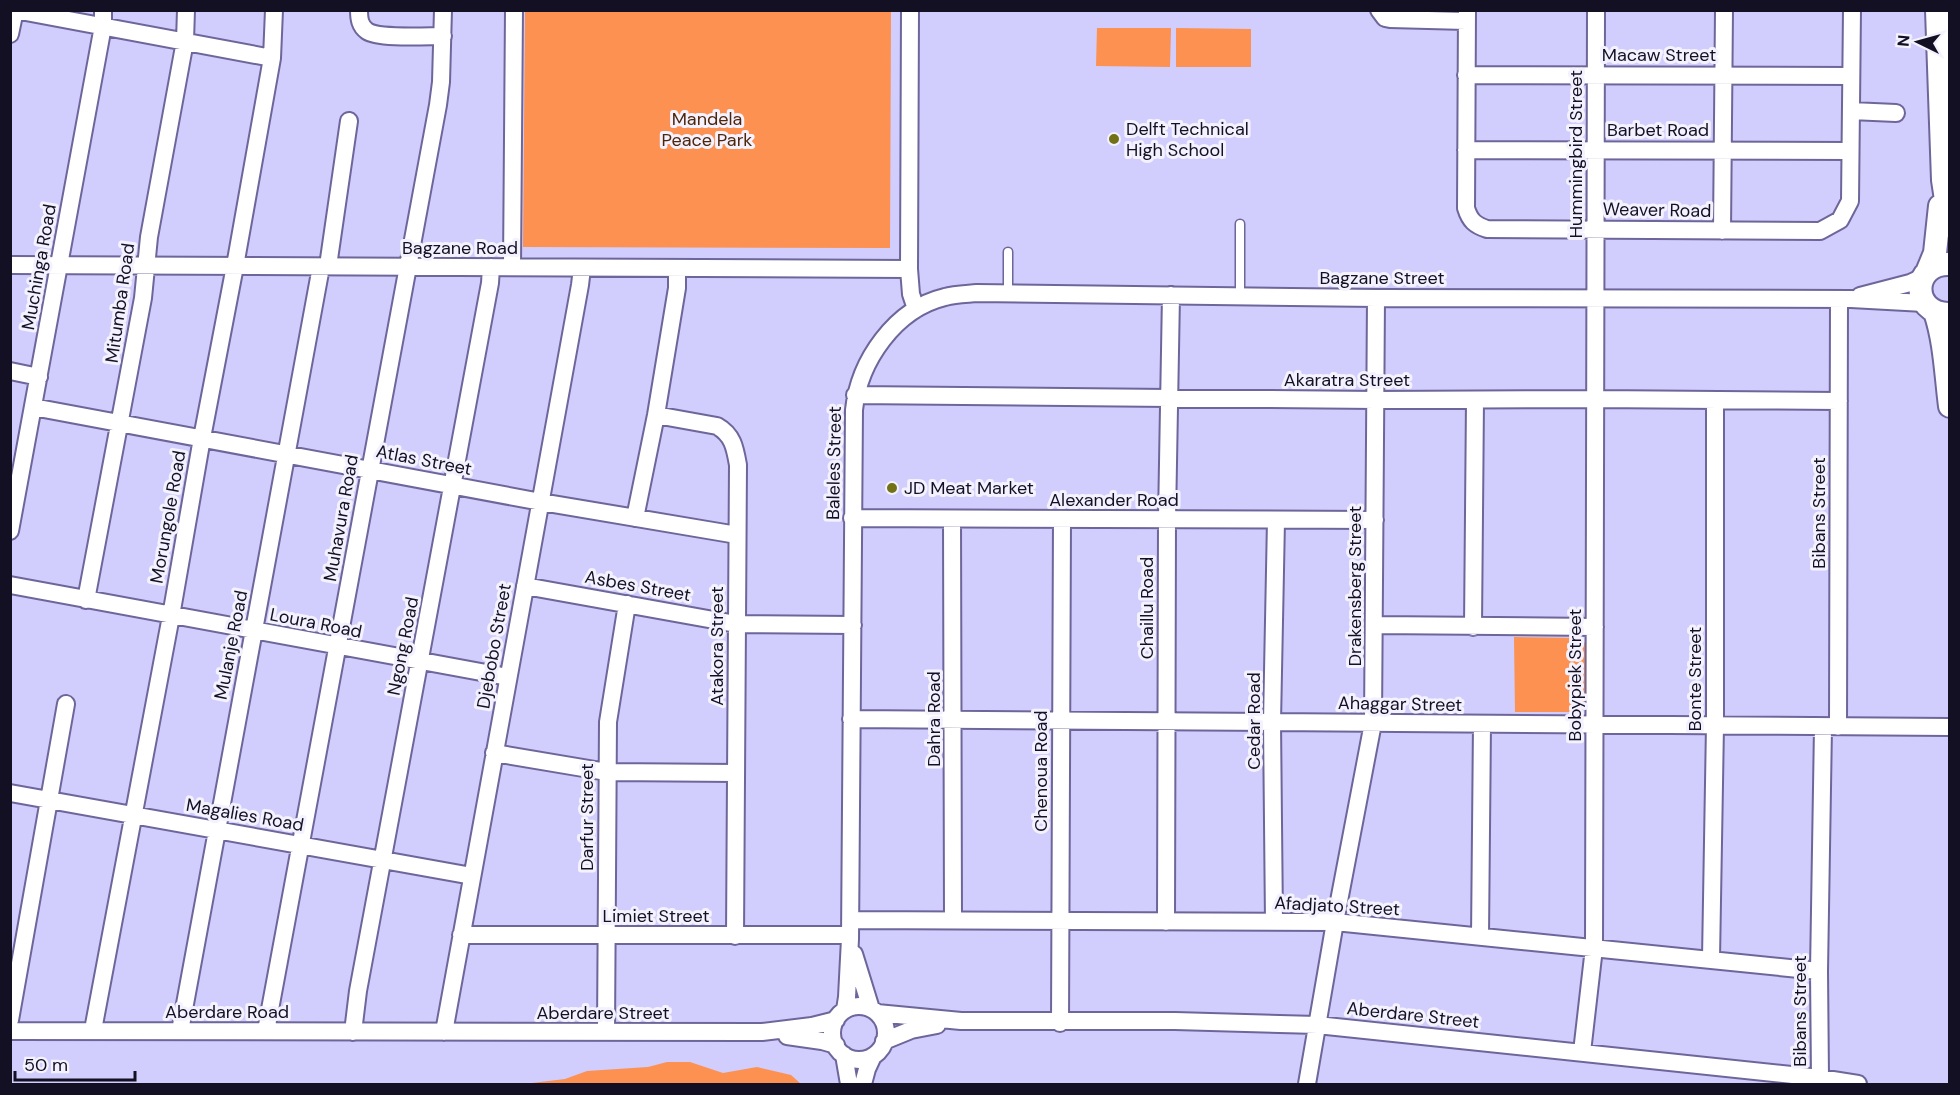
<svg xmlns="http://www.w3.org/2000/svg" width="1960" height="1095" font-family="'DM Sans',sans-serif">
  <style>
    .green { fill: #fc9151 }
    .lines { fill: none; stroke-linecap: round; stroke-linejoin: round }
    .lane-casing { stroke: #6d669a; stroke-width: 11 }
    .street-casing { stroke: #6d669a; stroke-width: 20 }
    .secondary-casing { stroke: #6d669a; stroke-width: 26 }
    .lane { stroke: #fff; stroke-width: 8 }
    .street { stroke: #fff; stroke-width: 16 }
    .secondary { stroke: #fff; stroke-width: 22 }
    .poi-dot { fill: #727115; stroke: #f3f2fe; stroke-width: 2 }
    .labels { text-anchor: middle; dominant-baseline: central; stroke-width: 6; stroke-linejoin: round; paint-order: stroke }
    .street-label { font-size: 18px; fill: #131024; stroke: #f3f2fe }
    .park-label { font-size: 18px; fill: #4f2509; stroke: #f3f2fe }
    .poi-label { font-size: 18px; fill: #131024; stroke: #f3f2fe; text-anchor: start }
  </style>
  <rect width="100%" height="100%" fill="#d1cdfc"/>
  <path class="green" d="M525 11H891L890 248 523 247Z
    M1097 28H1171L1170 67 1096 66Z
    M1176 28 1251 29V67H1176Z
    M1514 637 1580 638 1586 644V706L1581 712H1515Z
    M667 1062H690L723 1073 757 1067 791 1075 801 1084H524L565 1079 587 1071 648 1067Z"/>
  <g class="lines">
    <g class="lane-casing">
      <path id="lane" d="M1008 293V252
        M1240 296V224"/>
    </g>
    <g class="street-casing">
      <path id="street" d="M15 10 272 58
        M359 10C359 19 360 26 367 31 378 39 427 36 443 36
        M910 10 909 269 911 294 916 309
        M1379 10 1385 18 1390 19 1466 21
        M1467 10 1466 208C1470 221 1475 225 1487 229L1820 231 1840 220 1850 201 1852 10
        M10 34 15 10
        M1466 75 1851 76
        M1851 111 1896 113
        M1466 150 1850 151
        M1722 231 1724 10
        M10 265 909 269
        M328 266 349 121
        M512 267 514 10
        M1860 296 1910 283 1923 277
        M10 371 39 377
        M855 395 1376 400 1596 399 1839 401
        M33 407 541 502 737 535
        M656 415 717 426C733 435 735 448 738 465L735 936
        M635 518 656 415 677 288V268
        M852 518 1375 520
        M952 519 953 920
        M10 531 103 26V10
        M10 585 508 677
        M525 586 736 624 853 625
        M86 600 143 298 149 237 185 41 186 10
        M1375 625 1595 627
        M1473 627 1475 400
        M851 719 1950 727
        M1838 727 1839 299
        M494 753 607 772 736 773
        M10 793 472 876
        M850 920 1335 922 1819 971
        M1166 922 1167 519 1171 295
        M1274 922 1272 722 1276 520
        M461 935H850
        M1480 937 1482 724
        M854 954 871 1009
        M1711 959 1715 725V400
        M832 1033a27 27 0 1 1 54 0a27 27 0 1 1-54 0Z
        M845 1010 847 997 850 939 854 410C859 361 895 309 945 297 955 294 967 294 977 293L1376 298 1851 299 1924 303
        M877 1013 961 1021H1175L1317 1025 1820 1078 1858 1084
        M10 1020 66 704
        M1060 1023 1062 519
        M93 1030 171 616 202 438 235 266 272 58 274 10
        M10 1031 762 1032 812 1026 836 1020
        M180 1031 321 267
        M266 1031 438 105 441 82 443 10
        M353 1032 358 991 490 283 491 267
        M444 1032 580 285 582 268
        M606 1032 608 722 627 604
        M787 1036 822 1041 836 1045
        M884 1041 911 1030 937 1025
        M1582 1052 1594 948 1596 10
        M844 1055 849 1084
        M1820 1078 1819 971 1823 727
        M863 1084 867 1069 873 1056
        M1307 1084 1335 922 1373 723 1376 298"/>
    </g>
    <g class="secondary-casing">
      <path id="secondary" d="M1937 10 1943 180 1950 226
        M1928 270 1935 253 1940 206
        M1935 312C1945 341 1946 375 1950 406
        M1948 314C1910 313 1912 262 1950 264"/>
    </g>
    <use href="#lane" class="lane"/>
    <use href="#street" class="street"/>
    <use href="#secondary" class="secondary"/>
  </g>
  <g class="poi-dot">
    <circle cx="1114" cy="139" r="6"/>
    <circle cx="892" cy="488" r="6"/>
  </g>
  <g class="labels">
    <g class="street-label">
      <text x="1659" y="55">Macaw Street</text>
      <text x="1658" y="130">Barbet Road</text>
      <text transform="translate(1576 154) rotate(-90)">Hummingbird Street</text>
      <text transform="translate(1657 210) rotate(1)">Weaver Road</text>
      <text x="460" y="248">Bagzane Road</text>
      <text transform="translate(39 267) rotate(-80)">Muchinga Road</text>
      <text x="1382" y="278">Bagzane Street</text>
      <text transform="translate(120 303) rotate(-82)">Mitumba Road</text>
      <text x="1347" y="380">Akaratra Street</text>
      <text transform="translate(424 460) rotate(11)">Atlas Street</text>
      <text transform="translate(834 463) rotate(-89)">Baleles Street</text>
      <text x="1114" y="500">Alexander Road</text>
      <text transform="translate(1819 513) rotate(-90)">Bibans Street</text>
      <text transform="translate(168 517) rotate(-80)">Morungole Road</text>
      <text transform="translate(341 518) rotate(-80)">Muhavura Road</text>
      <text transform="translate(638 586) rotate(10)">Asbes Street</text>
      <text transform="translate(1355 586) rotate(-90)">Drakensberg Street</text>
      <text transform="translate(1147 608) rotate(-90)">Chaillu Road</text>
      <text transform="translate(316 623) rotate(11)">Loura Road</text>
      <text transform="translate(231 645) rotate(-79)">Mulanje Road</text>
      <text transform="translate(403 646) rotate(-79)">Ngong Road</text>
      <text transform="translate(494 646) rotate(-80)">Djebobo Street</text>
      <text transform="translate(717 646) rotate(-90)">Atakora Street</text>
      <text transform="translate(1575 675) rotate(-90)">Bobypiek Street</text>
      <text transform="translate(1695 679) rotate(-90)">Bonte Street</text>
      <text transform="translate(1400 704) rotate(1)">Ahaggar Street</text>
      <text transform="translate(934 719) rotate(-90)">Dahra Road</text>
      <text transform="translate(1254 721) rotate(-90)">Cedar Road</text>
      <text transform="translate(1041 771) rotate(-90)">Chenoua Road</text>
      <text transform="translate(245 815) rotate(10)">Magalies Road</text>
      <text transform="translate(587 817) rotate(-90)">Darfur Street</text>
      <text transform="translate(1337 906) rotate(3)">Afadjato Street</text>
      <text x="656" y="916">Limiet Street</text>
      <text transform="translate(1800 1011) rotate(-90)">Bibans Street</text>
      <text x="227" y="1012">Aberdare Road</text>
      <text x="603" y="1013">Aberdare Street</text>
      <text transform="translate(1413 1015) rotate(6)">Aberdare Street</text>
    </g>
    <g class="park-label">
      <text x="707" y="119">Mandela<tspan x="707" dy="21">Peace Park</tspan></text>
    </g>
    <g class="poi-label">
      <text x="1126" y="129">Delft Technical<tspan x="1126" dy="21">High School</tspan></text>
      <text x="904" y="488">JD Meat Market</text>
    </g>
  </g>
  <rect width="1960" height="1095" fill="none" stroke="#131024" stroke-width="24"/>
  <g transform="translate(1918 42) rotate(275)" stroke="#f3f2fe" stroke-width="4.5" paint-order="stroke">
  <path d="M0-4.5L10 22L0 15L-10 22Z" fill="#131024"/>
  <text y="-9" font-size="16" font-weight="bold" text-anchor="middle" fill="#131024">N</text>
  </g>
  <path d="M15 1071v9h120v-9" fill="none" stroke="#131024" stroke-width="3"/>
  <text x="24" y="1071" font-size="18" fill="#131024" stroke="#f3f2fe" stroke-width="4.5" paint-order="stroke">50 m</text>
</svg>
